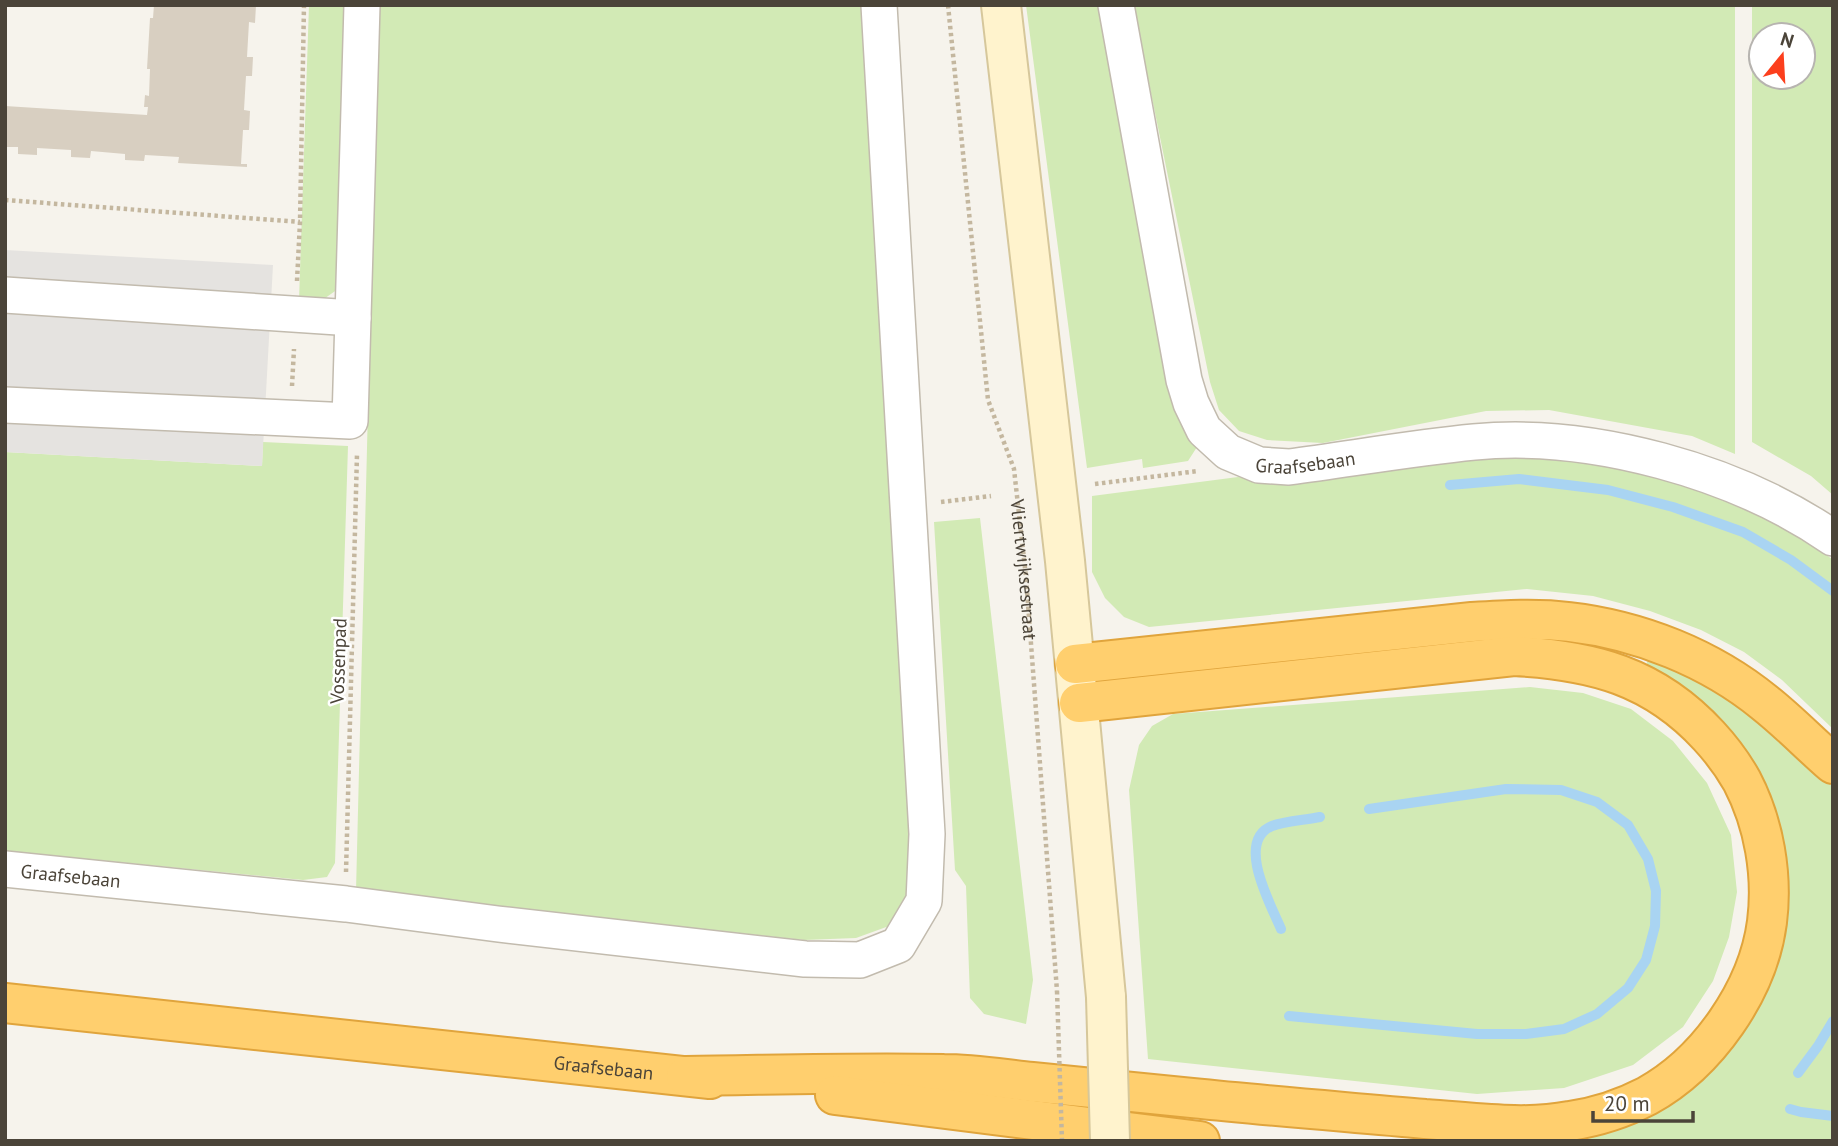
<svg xmlns="http://www.w3.org/2000/svg" width="1838" height="1146" font-family="'PT Sans',sans-serif">
  <style>
    .green { fill: #d2eab5; fill-rule: evenodd }
    .parking { fill: #e5e3e0 }
    .lines { fill: none; stroke-linecap: round; stroke-linejoin: round }
    .stream { stroke: #a9d4f2; stroke-width: 10 }
    .building { fill: #d8cfc1 }
    .street-casing { stroke: #c2bbae; stroke-width: 38 }
    .secondary-casing { stroke: #d6c79b; stroke-width: 42 }
    .highway-casing { stroke: #e0a43c; stroke-width: 42 }
    .path { stroke: #c4b79f; stroke-width: 4.5; stroke-dasharray: 3.5 3.5; stroke-linecap: butt }
    .street { stroke: #fff; stroke-width: 35 }
    .secondary { stroke: #fff3cd; stroke-width: 38 }
    .highway { stroke: #ffcf6e; stroke-width: 38 }
    .secondary-bridge-casing { stroke: #d6c79b; stroke-width: 42; stroke-linecap: butt }
    .path-bridge { stroke: #c4b79f; stroke-width: 4.5; stroke-dasharray: 3.5 3.5; stroke-linecap: butt }
    .secondary-bridge { stroke: #fff3cd; stroke-width: 38 }
    .labels { text-anchor: middle; dominant-baseline: central; stroke-width: 5; stroke-linejoin: round; paint-order: stroke }
    .street-label { font-size: 19px; fill: #4b4439; stroke: #fff }
  </style>
  <rect width="100%" height="100%" fill="#f6f3ec"/>
  <path class="green" d="M309 5H351L338 289 321 301H299Z
    M378 5H866L913 893 889 926 856 938 804 940 356 891Z
    M1026 5H1098L1170 382 1197 447 1188 461 1143 468 1142 459 1087 468Z
    M1133 5H1735V454L1692 436 1549 410 1486 411 1323 443 1267 440 1239 431 1219 410 1210 382Z
    M1752 5H1833V495L1811 476 1752 442ZM1761 35H1803V77H1761Z
    M263 442 348 446 335 863 327 877 303 880 5 851V452L262 466Z
    M1545 457 1611 465 1676 480 1800 534 1833 560V729L1782 680 1744 652 1701 630 1650 611 1593 596 1527 589 1149 627 1124 617 1105 598 1092 572V496L1238 477 1292 485 1480 458Z
    M980 518 1033 980 1026 1024 984 1014 970 998 966 886 955 870 934 522Z
    M1649 656 1686 671 1746 708 1833 787V1141H1547L1658 1111 1788 891 1780 826 1758 771 1740 742 1685 691 1646 666Z
    M1530 687 1583 693 1631 709 1673 741 1707 783 1731 835 1737 892 1729 937 1713 981 1683 1027 1633 1065 1564 1088 1477 1094 1148 1059 1129 790 1139 745 1152 726 1173 714Z"/>
  <path class="parking" d="M5 250 273 265 262 466 5 452Z"/>
  <g class="lines">
    <path class="stream" d="M1450 485 1519 479 1608 490 1673 507 1743 532 1791 560 1833 591
      M1281 929C1271 905 1235 841 1272 826 1285 821 1306 820 1320 817
      M1289 1016 1477 1034H1526L1564 1029 1597 1014 1628 988 1646 960 1655 926 1656 891 1648 859 1628 825 1597 802 1561 790 1506 789 1369 809
      M1798 1073 1818 1046 1833 1021
      M1790 1109 1801 1112 1833 1116"/>
  </g>
  <path class="building" d="M154 5H256L255 23 249 22 247 57H253L252 76H246L244 110 250 111 249 130H243L241 164H247V167L178 163 179 157 145 155 144 161 125 160V154L91 151 90 158 71 157V150L37 148V155L18 154V147H5V106L147 115 148 107H144L145 95 149 96 150 69H147L150 18H153Z"/>
  <g class="lines">
    <g class="street-casing">
      <g id="street">
        <path id="s2" d="M1116 5 1184 380 1191 403 1204 430 1228 452 1259 465 1289 467C1350 459 1412 448 1474 442 1591 431 1736 471 1833 538"/>
        <path d="M5 295 353 318"/>
        <path d="M5 405 350 421 362 5"/>
        <path id="s3" d="M5 869 346 904 498 924 805 959 860 960 898 945 924 901 927 834 879 5"/>
      </g>
    </g>
    <g class="secondary-casing">
      <path id="secondary" d="M1001 5 1065 561 1106 997"/>
    </g>
    <g class="highway-casing">
      <g id="highway">
        <path d="M1075 664 1472 622C1504 620 1537 618 1569 622 1639 630 1710 658 1765 703 1789 722 1810 744 1833 764"/>
        <path id="s4" d="M5 1003 710 1079"/>
        <path d="M686 1076C771 1075 858 1072 944 1074 973 1074 1003 1079 1032 1082 1085 1087 1139 1093 1192 1098 1270 1106 1348 1112 1425 1119 1473 1122 1523 1130 1570 1121 1596 1117 1624 1108 1647 1096 1707 1063 1758 991 1767 922 1773 875 1764 823 1742 781 1733 765 1721 749 1709 736 1654 676 1592 660 1514 656L1079 703"/>
        <path d="M835 1095 1200 1141"/>
      </g>
    </g>
    <g class="path">
      <path id="s1" d="M948 5 988 400 1014 469 1026 577 1057 991"/>
      <path d="M5 200 300 222"/>
      <path d="M297 281 300 222 304 5"/>
      <path d="M292 386 294 349"/>
      <path d="M1095 484 1198 471"/>
      <path d="M941 502 991 496"/>
      <path d="M346 872 357 454"/>
    </g>
    <use href="#street" class="street"/>
    <use href="#secondary" class="secondary"/>
    <use href="#highway" class="highway"/>
    <g class="secondary-bridge-casing">
      <path id="secondary-bridge" d="M1106 997 1110 1141"/>
    </g>
    <path class="path-bridge" d="M1057 991 1062 1141"/>
    <use href="#secondary-bridge" class="secondary-bridge"/>
  </g>
  <g class="labels">
    <g class="street-label">
      <text stroke="none"><textPath href="#s2" startOffset="548">Graafsebaan</textPath></text>
      <text stroke="none"><textPath href="#s1" startOffset="572">Vliertwijksestraat</textPath></text>
      <text transform="translate(338 661) rotate(-88)">Vossenpad</text>
      <text stroke="none"><textPath href="#s3" startOffset="66">Graafsebaan</textPath></text>
      <text stroke="none"><textPath href="#s4" startOffset="602">Graafsebaan</textPath></text>
    </g>
  </g>
  <rect width="1838" height="1146" fill="none" stroke="#4b4439" stroke-width="14"/>
  <g transform="translate(1782 56) rotate(18)"><circle r="33" fill="#ffffff" stroke="#b7b4b0" stroke-width="2"/>
  <path d="M0-5L12 26L0 18L-12 26Z" fill="#fc3f1d"/>
  <text y="-10" font-size="19" font-weight="bold" text-anchor="middle" fill="#4b4439">N</text>
  </g>
  <path d="M1593 1111v10h100v-10" fill="none" stroke="#4b4439" stroke-width="3.5"/>
  <text x="1604" y="1111" font-size="21" fill="#4b4439" stroke="#ffffff" stroke-width="5" paint-order="stroke">20 m</text>
</svg>
